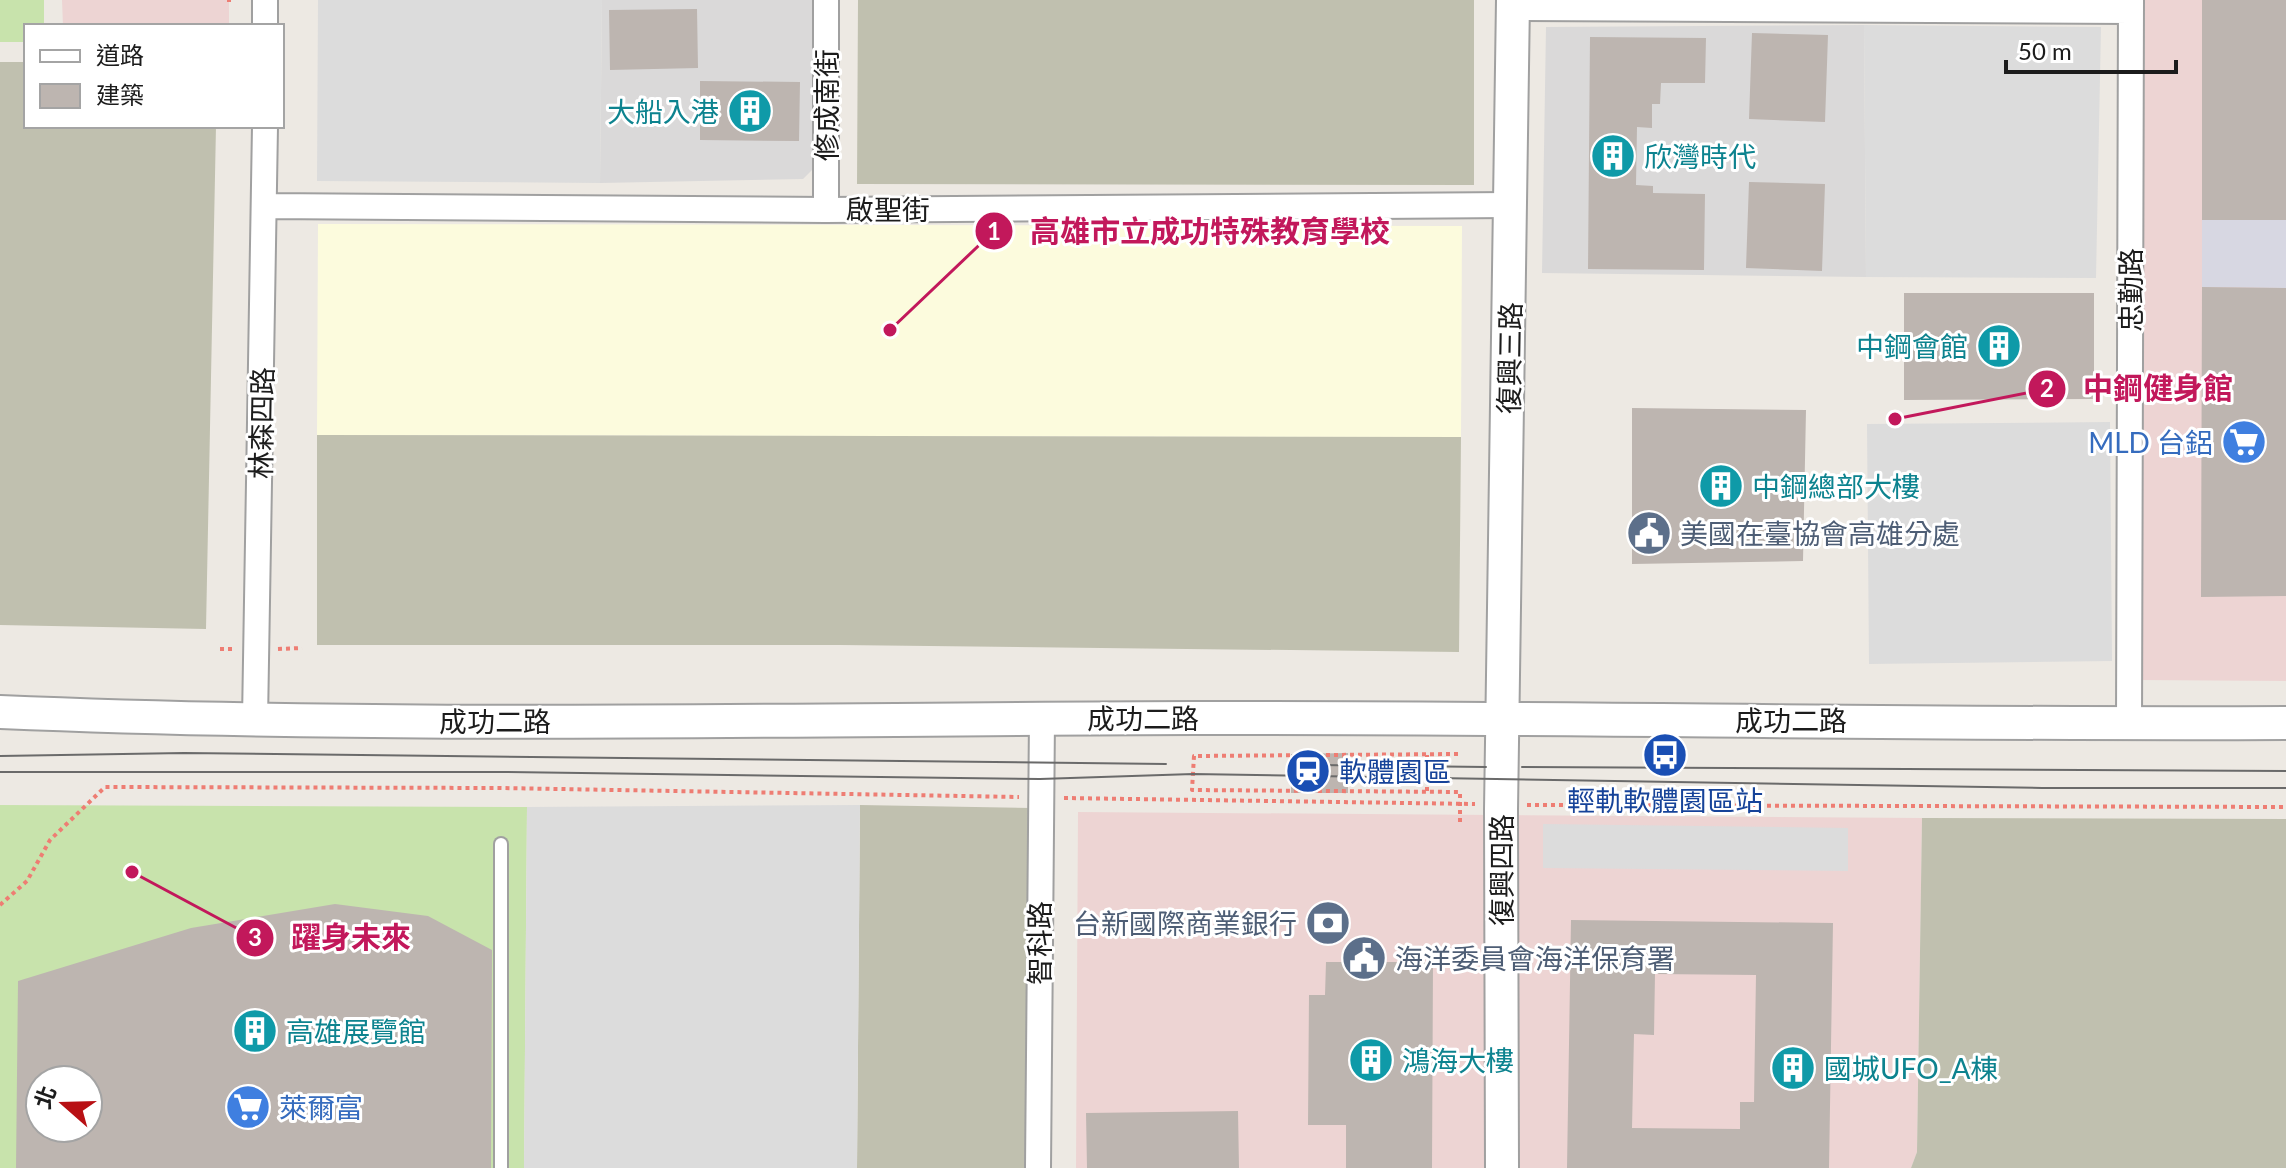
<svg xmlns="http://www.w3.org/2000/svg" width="2286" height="1168" font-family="Lato,'Noto Sans TC',sans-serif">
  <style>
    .residential { fill: #dad9d9 }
    .commercial { fill: #edd4d3 }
    .education { fill: #fcfbdd }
    .construction { fill: #c0c0af }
    .grass { fill: #c8e3ac; fill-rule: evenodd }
    .parking { fill: #dcdcdc }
    .plaza { fill: #d7d7e2 }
    .building { fill: #bdb5b0; fill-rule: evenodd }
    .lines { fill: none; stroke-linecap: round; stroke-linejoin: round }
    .service-casing { stroke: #a0a0a0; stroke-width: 16 }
    .minor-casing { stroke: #a0a0a0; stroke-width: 28 }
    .tertiary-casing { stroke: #a0a0a0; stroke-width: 36 }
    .path { stroke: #ee7d73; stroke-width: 4; stroke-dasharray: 4 4; stroke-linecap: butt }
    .service { stroke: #fff; stroke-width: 12 }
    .minor { stroke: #fff; stroke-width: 24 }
    .tertiary { stroke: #fff; stroke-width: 32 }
    .tram { stroke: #6a6a6a; stroke-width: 2 }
    .labels { text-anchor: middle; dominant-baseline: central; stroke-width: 6; stroke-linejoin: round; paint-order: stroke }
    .street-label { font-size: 28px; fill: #1c1c1c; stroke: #fff }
    .culture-label { font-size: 28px; fill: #0d838f; stroke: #fff; text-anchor: start }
    .shop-label { font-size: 28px; fill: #366cbe; stroke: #fff; text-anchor: end }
    .service-label { font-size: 28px; fill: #4e5e75; stroke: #fff; text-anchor: start }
    .transit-label { font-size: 28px; fill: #164399; stroke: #fff; text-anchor: start }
    .leader { fill: none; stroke: #c2185b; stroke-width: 3 }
    .callout-dot { fill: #c2185b; stroke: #fff; stroke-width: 3 }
    .mark-label { font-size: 24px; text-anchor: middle; font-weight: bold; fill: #fff }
    .callout-label { font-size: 30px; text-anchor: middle; font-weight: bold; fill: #c2185b; stroke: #fff; stroke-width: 6; stroke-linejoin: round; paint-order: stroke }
  </style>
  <rect width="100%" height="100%" fill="#ede9e3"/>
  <path class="residential" d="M602 0H813L814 168 803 179 600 183Z
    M1864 25 1866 277 1542 273 1546 27Z"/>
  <path class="commercial" d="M62 0H229V26H63Z
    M2145 0H2286V681L2139 680Z
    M1078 812 1922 818 1917 1152 1911 1168H1076Z"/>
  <path class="education" d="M318 224 1462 226 1461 437 317 435Z"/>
  <path class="construction" d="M858 0H1474V185L857 184Z
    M0 62H26V126H216L206 629 0 625Z
    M317 435 1461 437 1459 652 840 645H317Z
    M860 805 1031 808 1027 1168H857Z
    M1922 818 2286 819V1168H1911L1917 1152Z"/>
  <path class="grass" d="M0 0H44V26H26V42H0Z
    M0 805 527 807 524 1168H0ZM40 1080H88V1128H40Z"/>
  <path class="parking" d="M318 0H602L600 183 317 181Z
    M1864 25 2101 27 2096 278 1866 277Z
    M2110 422 2112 661 1869 664 1867 424Z
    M860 805 857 1168H524L527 807Z
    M1543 824 1848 828V871L1543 868Z"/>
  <path class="plaza" d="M2202 220H2286V288L2202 287Z"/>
  <path class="building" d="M2202 0H2286V220H2202Z
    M697 9 698 68 610 70 609 10Z
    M1752 33 1828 35 1825 122 1749 119Z
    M1590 37 1706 38 1705 83H1661L1660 104H1652V128L1637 127 1636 185 1653 186V193L1705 194 1704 270 1588 269Z
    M700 81 800 82 799 141 700 140Z
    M1749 182 1825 184 1822 271 1746 268Z
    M2202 287 2286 288V596L2201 597Z
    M1904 293H2094V399L1904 400Z
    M1632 408 1806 410 1803 561 1632 564Z
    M1348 753V793H1291V754Z
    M335 904 428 916 492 950 491 1168H16L18 981 191 928ZM40 1080H88V1128H40Z
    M1571 920 1833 923 1829 1168H1567ZM1655 974 1756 975 1754 1102H1740V1129L1632 1128 1634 1034 1654 1035Z
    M1326 962H1433L1432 1168H1346V1125H1308L1309 995H1325Z
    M1238 1111 1239 1168H1087L1086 1113Z"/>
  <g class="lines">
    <g class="service-casing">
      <path id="service" d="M501 1168V844"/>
    </g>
    <g class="minor-casing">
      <path id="minor" d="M265 0V26
        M826 0V210
        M1513 8 2131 11
        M266 206 826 210 1511 205
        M255 720 265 126
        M2129 724 2131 0
        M1038 1168 1042 718"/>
    </g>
    <g class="tertiary-casing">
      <path id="tertiary" d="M0 712C398 729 796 719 1195 718 1558 717 1922 725 2286 723
        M1502 1168 1501 810 1513 0"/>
    </g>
    <path class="path" d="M229 0V2
      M220 649H233
      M278 649 302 648
      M1458 754 1194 756 1192 790 1460 792V823
      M1427 755V792
      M1064 798 1475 804
      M1527 805 2286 807
      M0 905 27 881 50 840 105 787 501 788 1019 797"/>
    <use href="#service" class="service"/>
    <use href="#minor" class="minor"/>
    <use href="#tertiary" class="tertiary"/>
    <path class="tram" d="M0 756 184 753 1166 764
      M1318 765 1486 767
      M1522 767 2286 771
      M0 772H501L1040 779 1193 774 2042 788H2286"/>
  </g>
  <defs>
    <g id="building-disc" transform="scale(2.3)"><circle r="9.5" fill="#0f9aa8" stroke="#fff"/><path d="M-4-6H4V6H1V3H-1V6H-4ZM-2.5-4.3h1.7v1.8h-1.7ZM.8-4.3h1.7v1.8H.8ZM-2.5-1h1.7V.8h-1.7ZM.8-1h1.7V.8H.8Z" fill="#fff"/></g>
    <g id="supermarket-disc" transform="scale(2.3)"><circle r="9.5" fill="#3f7fe0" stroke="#fff"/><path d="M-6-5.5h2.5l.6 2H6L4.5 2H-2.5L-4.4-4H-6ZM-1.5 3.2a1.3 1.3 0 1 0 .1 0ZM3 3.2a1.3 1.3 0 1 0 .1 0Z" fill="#fff"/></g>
    <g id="civic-disc" transform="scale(2.3)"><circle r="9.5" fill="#5c6f8a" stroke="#fff"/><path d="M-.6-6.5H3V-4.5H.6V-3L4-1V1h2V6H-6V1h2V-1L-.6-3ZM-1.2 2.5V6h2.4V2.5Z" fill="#fff"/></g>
    <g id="bus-disc" transform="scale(2.3)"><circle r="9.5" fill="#1a4fb4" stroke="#fff"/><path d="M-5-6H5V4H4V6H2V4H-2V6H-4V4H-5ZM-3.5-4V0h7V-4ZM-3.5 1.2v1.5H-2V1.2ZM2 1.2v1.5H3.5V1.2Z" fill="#fff"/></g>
    <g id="station-disc" transform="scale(2.3)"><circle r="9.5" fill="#1a4fb4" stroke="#fff"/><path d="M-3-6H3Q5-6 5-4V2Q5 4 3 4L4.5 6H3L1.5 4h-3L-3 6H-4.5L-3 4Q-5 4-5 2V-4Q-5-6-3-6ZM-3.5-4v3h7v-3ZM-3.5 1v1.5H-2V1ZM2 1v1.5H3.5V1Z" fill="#fff"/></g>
    <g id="bank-disc" transform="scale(2.3)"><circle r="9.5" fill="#5c6f8a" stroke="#fff"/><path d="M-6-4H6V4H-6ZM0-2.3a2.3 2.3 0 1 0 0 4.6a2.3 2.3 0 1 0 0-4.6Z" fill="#fff"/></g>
  </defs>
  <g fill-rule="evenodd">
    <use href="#building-disc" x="750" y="111"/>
    <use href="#building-disc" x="1613" y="156"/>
    <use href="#building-disc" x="1999" y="346"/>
    <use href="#supermarket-disc" x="2244" y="442"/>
    <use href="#building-disc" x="1721" y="486"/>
    <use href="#civic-disc" x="1649" y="533"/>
    <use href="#bus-disc" x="1665" y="755"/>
    <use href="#station-disc" x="1308" y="771"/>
    <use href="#bank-disc" x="1328" y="923"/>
    <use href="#civic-disc" x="1364" y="958"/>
    <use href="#building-disc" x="255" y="1031"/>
    <use href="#building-disc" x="1371" y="1060"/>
    <use href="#building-disc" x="1793" y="1068"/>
    <use href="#supermarket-disc" x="248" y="1107"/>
  </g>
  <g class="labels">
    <g class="street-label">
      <text transform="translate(826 105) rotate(-90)">修成南街</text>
      <text x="888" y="209">啟聖街</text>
      <text transform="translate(2130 290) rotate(-90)">忠勤路</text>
      <text transform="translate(1509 358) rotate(-89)">復興三路</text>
      <text transform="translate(261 423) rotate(-89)">林森四路</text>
      <text x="1143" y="718">成功二路</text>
      <text x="1791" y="720">成功二路</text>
      <text x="495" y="721">成功二路</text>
      <text transform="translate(1501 870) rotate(-90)">復興四路</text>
      <text transform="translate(1039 943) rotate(-90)">智科路</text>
    </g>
    <g class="culture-label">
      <text x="719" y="111" text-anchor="end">大船入港</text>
      <text x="1644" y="156">欣灣時代</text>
      <text x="1968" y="346" text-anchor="end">中鋼會館</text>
      <text x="1752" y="486">中鋼總部大樓</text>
      <text x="286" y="1031">高雄展覽館</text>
      <text x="1402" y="1060">鴻海大樓</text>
      <text x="1824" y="1068">國城UFO_A棟</text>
    </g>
    <g class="shop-label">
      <text x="2213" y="442">MLD 台鋁</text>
      <text x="279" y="1107" text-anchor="start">萊爾富</text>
    </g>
    <g class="service-label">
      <text x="1680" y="533">美國在臺協會高雄分處</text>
      <text x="1297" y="923" text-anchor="end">台新國際商業銀行</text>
      <text x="1395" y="958">海洋委員會海洋保育署</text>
    </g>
    <g class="transit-label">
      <text x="1339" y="771">軟體園區</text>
      <text x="1665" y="800" text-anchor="middle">輕軌軟體園區站</text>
    </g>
  </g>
  <path class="leader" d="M890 330L994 231M1895 419L2047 389M132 872L255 938"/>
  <g class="callout-dot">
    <circle cx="890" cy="330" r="8"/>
    <circle cx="1895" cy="419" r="8"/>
    <circle cx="132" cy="872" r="8"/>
    <circle cx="994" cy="231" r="20"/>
    <circle cx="2047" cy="389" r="20"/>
    <circle cx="255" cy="938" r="20"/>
  </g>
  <g class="mark-label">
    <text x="994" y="240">1</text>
    <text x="2047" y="397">2</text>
    <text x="255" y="946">3</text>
  </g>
  <g class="callout-label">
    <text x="1210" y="242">高雄市立成功特殊教育學校</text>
    <text x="2158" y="399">中鋼健身館</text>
    <text x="351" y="948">躍身未來</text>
  </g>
  <rect x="24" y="24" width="260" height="104" fill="#ffffff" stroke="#a4a4a4" stroke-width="2"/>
  <rect x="40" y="50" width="40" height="12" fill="#ffffff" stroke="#a4a4a4" stroke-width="2"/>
  <text x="96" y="64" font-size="24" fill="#1c1c1c">道路</text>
  <rect x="40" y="84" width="40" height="24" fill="#bdb5b0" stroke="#a4a4a4" stroke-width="2"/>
  <text x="96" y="104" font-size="24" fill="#1c1c1c">建築</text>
  <g transform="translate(64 1104) rotate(290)"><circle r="38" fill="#ffffff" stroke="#a4a4a4" stroke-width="2"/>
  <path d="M0-6L14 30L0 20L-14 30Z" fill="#b81014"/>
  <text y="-12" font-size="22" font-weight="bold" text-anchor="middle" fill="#1c1c1c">北</text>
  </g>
  <path d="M2006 60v12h170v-12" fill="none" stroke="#1c1c1c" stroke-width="4"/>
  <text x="2018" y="60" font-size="24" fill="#1c1c1c" stroke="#ffffff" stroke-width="6" paint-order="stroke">50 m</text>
</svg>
